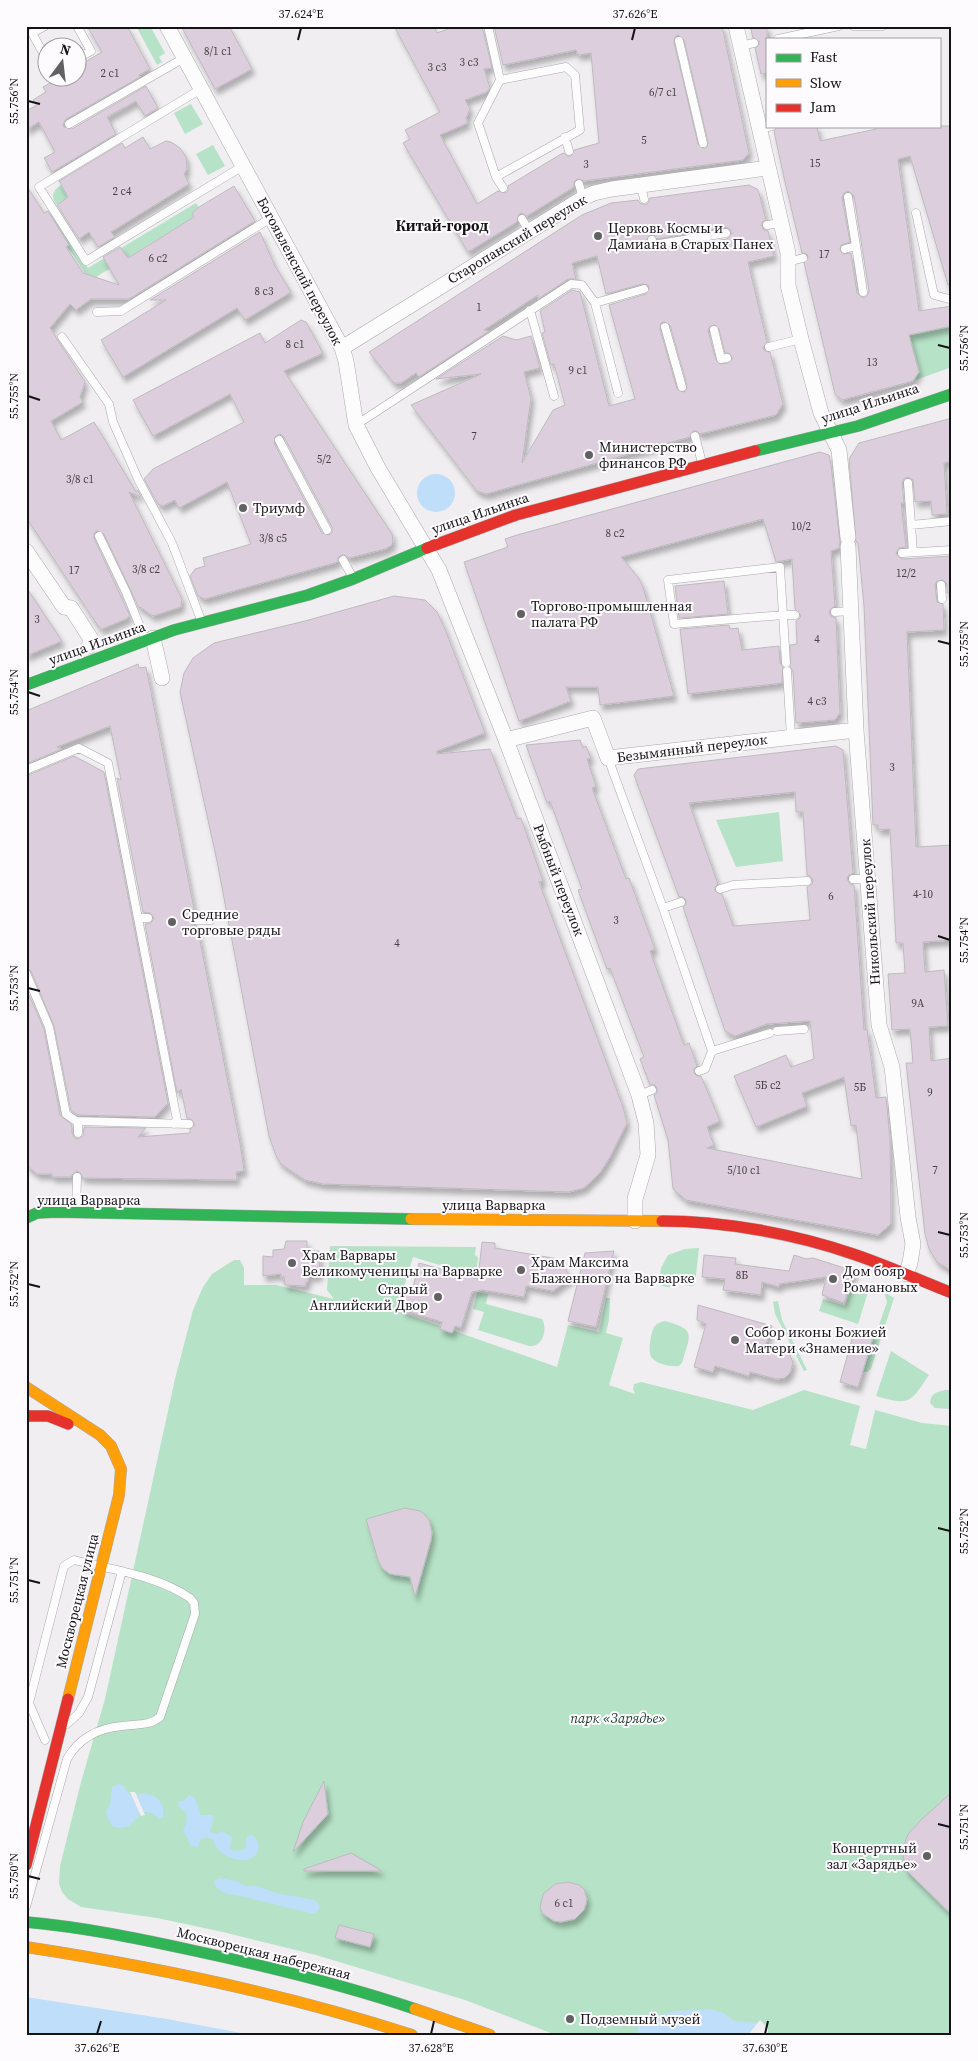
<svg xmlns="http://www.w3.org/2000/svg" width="978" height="2061" font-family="'Source Serif 4',serif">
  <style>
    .green { fill: #b6e2c7 }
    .water { fill: #bedefa }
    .pier { fill: #f0eef1 }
    .building { fill: #dccedd; stroke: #bdbbbe; fill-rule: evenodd; filter: url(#shadow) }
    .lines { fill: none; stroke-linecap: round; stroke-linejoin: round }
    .lane-casing { stroke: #a9a8aa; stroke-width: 9 }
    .street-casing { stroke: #a9a8aa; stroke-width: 16 }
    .fast-casing { stroke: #a9a8aa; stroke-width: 12 }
    .slow-casing { stroke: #a9a8aa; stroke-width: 12 }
    .jam-casing { stroke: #a9a8aa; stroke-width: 12 }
    .lane { stroke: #fdfcfd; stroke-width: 8 }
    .street { stroke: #fdfcfd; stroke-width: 15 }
    .fast { stroke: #30b455; stroke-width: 11 }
    .slow { stroke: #ff9f0a; stroke-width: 11 }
    .jam { stroke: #e5322d; stroke-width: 11 }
    .ticks { fill: none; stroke: #141315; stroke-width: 2 }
    .poi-dot { fill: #616062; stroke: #fefbff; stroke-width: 2 }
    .labels { text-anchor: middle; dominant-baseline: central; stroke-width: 4; stroke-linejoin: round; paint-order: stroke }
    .number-label { font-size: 11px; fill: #464247 }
    .poi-label { font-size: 14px; fill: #141315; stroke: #fefbff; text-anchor: start }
    .street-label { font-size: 14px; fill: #141315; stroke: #fefbff }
    .park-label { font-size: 14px; font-style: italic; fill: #1d442d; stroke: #fefbff }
    .neighbourhood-label { font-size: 15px; font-weight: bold; fill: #141315; stroke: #fefbff }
    .neatline { fill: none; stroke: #141315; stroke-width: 2 }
    .ticks-label { font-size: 12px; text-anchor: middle; fill: #141315 }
  </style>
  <defs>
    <filter id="shadow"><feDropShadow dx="3" dy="5.5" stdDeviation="2.5" flood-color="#0004"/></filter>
  </defs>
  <rect width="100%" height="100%" fill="#f0eef1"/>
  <path class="green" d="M136 26H150L165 53 159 57 162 62 157 65Z
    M191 104 203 124 185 134 174 113Z
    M213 145 225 166 208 175 196 154Z
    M61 185 68 197 56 205C51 196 52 191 61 185Z
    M196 203 199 208 192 213 194 217 96 277 86 274 47 216 51 213 88 268Z
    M952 326V367L913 381 919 372 909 335Z
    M779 812 783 861 736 867 716 820Z
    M330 1246 476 1247 475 1255 478 1257 476 1276 413 1257 397 1311 557 1367 568 1325 599 1332 606 1298H610L609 1320 606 1333 623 1338 609 1385 635 1394 633 1389 634 1384 641 1382 753 1410 804 1390 860 1406 850 1445 866 1449 875 1410 922 1423 952 1426V2035H556L465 2000 316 1955 223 1932 157 1918 81 1907 68 1899 62 1892 59 1884 60 1866 81 1782 105 1699 175 1379 193 1310 203 1287 212 1274 234 1260H240L244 1268V1285H276L334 1299 327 1290Z
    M699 1248 695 1284 693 1286 675 1284V1288L662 1286 659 1284 661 1268 668 1255 685 1249Z
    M853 1283 865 1288 868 1292 858 1324 819 1311 823 1299 845 1306Z
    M477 1292 488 1294 486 1304 542 1319C548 1329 543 1348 529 1346L478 1330 484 1312 473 1309Z
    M884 1292 894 1298 871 1369 867 1372H863L874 1334H876L887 1302Z
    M778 1301 782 1320 807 1370 804 1371 775 1314 773 1302Z
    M665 1321C697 1330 690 1334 682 1363L679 1366C672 1367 656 1364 652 1358 647 1353 651 1333 654 1327 657 1323 661 1322 665 1321Z
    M891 1351 929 1375C910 1403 910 1406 876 1396Z
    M945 1390H952V1411H949V1409L935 1408 930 1403C931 1393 937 1392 945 1390Z"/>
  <path class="water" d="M417 493a19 19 0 1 1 38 0a19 19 0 1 1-38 0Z
    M120 1784 124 1786 127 1792 131 1795C148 1793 151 1791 163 1805V1817L159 1819 152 1813 141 1812C133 1823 128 1832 112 1826L107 1816 106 1811 110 1805 112 1787Z
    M189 1795 195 1797 201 1815H212L214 1818 210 1832 215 1834 222 1831 232 1837 230 1847 233 1851 245 1849C246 1845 245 1839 248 1836 254 1832 258 1841 259 1846 257 1871 216 1859 213 1840L207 1837 201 1839 198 1847 191 1846 183 1830 186 1824 187 1813 177 1805 179 1801H184Z
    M219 1878 236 1881 246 1886H258L276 1893 315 1900 319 1905V1910L314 1914 245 1897 224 1893 215 1886 214 1881Z
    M26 1997 167 2019 252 2035H26Z
    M710 2009 723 2013 734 2021 760 2023 765 2035H639C637 2029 637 2025 642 2021L675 2011Z"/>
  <path class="pier" d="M130 1792H135L145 1815 141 1816Z
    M760 2020 768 2028V2035H748Z"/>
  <path class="building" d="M87 26H127L150 69 139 75 140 77 66 119 63 124 64 127 72 129 146 86 158 108 145 116 136 101 107 117 116 134 52 172 44 158 55 152 39 122 26 130V111L37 105 33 100 46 92 43 87 59 78H78V66L102 52Z
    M181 26H229L252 69 215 89Z
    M394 26H434L437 33 456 26H482L492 68 484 69 490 88 487 92 465 100 470 109 466 118 468 123 440 135 477 204 498 191 506 193 508 190V186L561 154 564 153 567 156H571L574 150 599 143 591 53 578 55 576 50 503 65 494 26H722L749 153 743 160 584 181 577 179 574 182V187L527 216 522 213 519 214 517 222 468 252 403 143 410 139 405 130 440 112ZM678 35 684 40 708 142 707 147 704 149 698 144 674 42 675 37Z
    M750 26H767V73L761 74 755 48 759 45V41L753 38Z
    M777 126H817L820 141 876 129V126H952V284L948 285 910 156 898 159 919 311 952 306V326L909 335 919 372 913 381 842 400 835 394 804 263 808 257 807 254 802 253 784 178 774 131ZM848 191 854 196 869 291 867 296 863 298 857 293 851 253 844 254 840 250 841 245 850 242 842 198 844 193Z
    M143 137 150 149 166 141 171 142 180 148 186 157 187 169 184 174 189 184 111 232 115 237 98 247 89 232 79 239 57 205 68 197 59 181 122 143 125 148Z
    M26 185 44 213 48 211 69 245 66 247 83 273 119 285 103 257 120 247 128 258 194 217 192 213 199 207 234 186 255 221 129 299H91L76 310 70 304 50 328 85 382 80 397 83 402 51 421 61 440 94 422 136 492 138 490 141 497 129 492 182 599 181 607 153 616 140 607 139 608 104 534 97 531 94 533V538L130 616 126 619 102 629 98 626 26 517Z
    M749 185 757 189 759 193 766 220 762 222V226L764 230 768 231 774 256 748 262 767 342 763 348 765 351 770 352 783 404 776 415 700 434 697 431H693L690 437 486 494 477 491 411 405 481 374 436 379 503 336 516 340 531 336 540 368 524 372 531 398 522 463 553 410 565 405 554 364 551 365 542 333 545 332 540 311 572 290 580 292 609 406 635 399 609 305 646 294 649 288 648 285 642 284 606 294 597 256 572 263 576 279H568L538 299V295L484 330 489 331 419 377 416 373 401 383H394L369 352 582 215 611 203 638 200 640 203 645 205 648 203 650 198ZM726 227 730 229 732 233 727 239 654 251 649 249 647 246V239L650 235H654L657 239ZM664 322 670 325 687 385 686 391 683 392 677 389 660 329 661 323ZM715 325 719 329 725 353H729L732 357V360L728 363 720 364 716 360 708 331 710 326Z
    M260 232 275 266 291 292 245 320 237 308 123 377 101 340 166 300H150Z
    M301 320 306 322 323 353 284 371 392 534 393 541 392 545 385 549 349 558 345 555H341L338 558V562L205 599 198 596 190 576 195 569 205 566 203 558 251 544 227 482 179 508 175 500 163 506 158 504 144 479 153 469 244 422 230 394 153 436 133 400 260 333 265 343ZM280 434 284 437 332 527V533L329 535 322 533 274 443 275 437Z
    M952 418V461L944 463 947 514 932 515 931 501 915 502 913 480 908 477 904 479 902 483 904 503H901L906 547 899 548 896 553 898 556 902 559 952 556V593H947V584L943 580 937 581 935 585 937 602 943 604 944 630 907 632 916 847 952 845V940L923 942 925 972 944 970 948 1026 929 1027 931 1061 952 1058V1271L937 1262 929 1249 925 1234 906 1063H913L910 1029 892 1030 888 974 905 973 903 943H896L890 829 878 830V825H873L864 606 858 543 856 542 849 459 859 443Z
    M820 452 829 455 831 465 840 542 839 548 831 551 835 606 832 608 829 612 831 616 836 618 839 691 840 713 835 720 796 723 793 671 790 667V645L797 644 796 621 800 618 801 615 795 609 792 559 776 562 763 519 621 557 638 577 643 587 674 696 600 705 598 687H566L571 701 519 721 464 562 508 547 505 539 517 535Z
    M724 581 728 614 679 618 675 586Z
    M26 587 62 641 26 656Z
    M394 596 425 600 437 612 445 629 485 733 437 751V754L490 749 517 819 521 818 543 881 539 882 623 1107 627 1123 610 1157 600 1173 584 1188 569 1192 323 1184 305 1180 281 1164 276 1156 269 1136 217 861 180 692 184 673 193 658 214 643 305 621Z
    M729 625 730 629 738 628 742 650 779 646 780 663 783 667 782 683 688 694 680 629Z
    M138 664 139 668 146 667 195 914 190 917 189 920 192 925 197 926 240 1143 244 1171 236 1172 237 1180 83 1178 80 1173 77 1171 73 1174 71 1177H52V1174H37L26 1165V988L44 1029 60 1115 72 1125V1133L75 1138 78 1139 83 1136 84 1127 146 1128 138 1137 190 1133V1129L195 1125 192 1120 187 1118 181 1089 177 1093 145 924 151 923 154 918 150 913 143 912 117 778 121 780 110 726 57 747 62 749 26 764V711Z
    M580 740 583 748 586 746 591 758 587 759 596 786 592 788 626 879 629 878 655 949 650 951 684 1045 689 1043 697 1066 694 1069V1073L697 1076H701L720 1121 707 1127 714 1145 707 1148 862 1179 856 1125 851 1126 844 1077 802 1093 807 1106 756 1127 734 1076 786 1055 791 1067 814 1059 810 1021 767 1024 735 1036 725 1031 683 907 686 904V900L683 897H679L634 775 638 769 836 746 843 750 853 873 848 876 847 879 850 884 854 885 864 1030 867 1029 876 1098 886 1097 890 1139 891 1224 878 1235 686 1200 673 1189 668 1140 654 1095 657 1093V1088L655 1085H650L640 1059 644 1057 610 968 607 969 578 890 582 889 550 801 547 803 526 745ZM795 792 796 812H803L807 875 810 876 813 880 812 884 807 887 810 920 733 926 722 894 715 891V887L718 884 689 803Z
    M74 756 104 772 168 1103 155 1117 78 1115 71 1111 54 1026 31 971 26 967V776Z
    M286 1241H307V1251H319L320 1273 318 1276H308V1282H306V1286L285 1285 284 1276 281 1278V1274L263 1276V1256L273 1257V1250L284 1249Z
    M482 1242 495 1243V1248L558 1259 563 1265 571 1278 553 1291 526 1286 524 1297 482 1290 472 1292 461 1328 455 1326 452 1333 440 1329 442 1322 402 1310 407 1294 411 1295 419 1263 478 1279Z
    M614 1251 596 1327 568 1321 585 1253Z
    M704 1255 736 1258 735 1264 789 1271 794 1255 806 1259 813 1258 857 1272H854L844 1303 822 1295 826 1277 779 1284V1287L762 1282 761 1295 723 1290 725 1279 702 1277Z
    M698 1305 772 1326 766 1344 781 1349 790 1355 793 1363 790 1373 785 1378 776 1379 750 1372 749 1376 715 1366 713 1372 694 1367 706 1324 697 1320Z
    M855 1328 874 1334 858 1387 840 1382Z
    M405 1508 420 1511 424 1514 429 1520 432 1532 431 1540 415 1597 410 1577 390 1574 382 1568 378 1560 366 1519Z
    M324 1781 328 1814 293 1852 303 1822Z
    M952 1792V1915L906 1870 902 1851 908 1834 922 1819Z
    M351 1853 382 1871H304V1869Z
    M568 1882 579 1885 584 1889 587 1899 586 1904 584 1910 575 1919 561 1922 554 1921 543 1914 540 1908 543 1894 555 1884Z
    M339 1925 374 1934 370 1947 335 1938Z"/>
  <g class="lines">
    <g class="lane-casing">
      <path id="lane" d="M45 26 32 33 48 62
        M77 26 91 51 78 58
        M488 26 500 80
        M853 26H883
        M778 39 839 26
        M679 41 703 143
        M740 46 754 43
        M201 89 39 187 86 261 243 166
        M69 124 184 58
        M759 129 772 126
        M565 137 569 151
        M496 177 580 130 575 75 566 67 500 80 478 123 496 177 503 188
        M579 184 583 198
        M641 185 644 199
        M916 213 934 295 949 299
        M522 219 529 231
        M767 225 781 223
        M652 240 653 245 726 233
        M856 246 863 292
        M845 249 856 246 848 197
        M788 262 803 258
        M595 303 618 393
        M530 310 554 396
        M97 312 121 311 271 218
        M665 327 682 387
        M714 330 721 359 727 358
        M62 337 109 404 113 422 138 479 172 543 201 620
        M769 347 801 339
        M356 425 571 284 582 285 595 303 644 289
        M695 436 702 463
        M279 440 327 530
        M908 483 913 552
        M911 525 952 521
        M99 536 126 592 145 639
        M902 553 952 550
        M343 560 353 578
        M941 585 942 599
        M835 612 850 611
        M786 663 780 567 668 580 674 624 783 615H795
        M787 671 791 737
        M608 758 663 908 712 1051 705 1069 699 1071
        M26 770 79 748 108 763 177 1120 174 1124
        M853 879H867
        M720 889 733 885 807 881
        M663 908 681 902
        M138 918H148
        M195 920H211
        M26 973 49 1027 66 1114 76 1121 189 1124
        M777 1031 804 1029
        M712 1051 770 1033
        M639 1095 652 1090
        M78 1133V1122
        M76 1212 77 1177
        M67 1724 79 1713 88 1697 122 1571
        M26 1907 67 1759C79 1738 99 1728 122 1726 135 1724 150 1726 160 1717L195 1614 194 1603 190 1598C156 1575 113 1570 74 1560L64 1566 29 1703 45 1740"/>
    </g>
    <g class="street-casing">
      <path id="street" d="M167 26 342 348 346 361 356 425 378 468 439 570 506 740 639 1095 646 1123 648 1155 635 1199V1221
        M736 26 788 253V285L801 339 821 413 839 450 848 538
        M342 348 583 198 594 193 612 189 768 168
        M848 546 856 730 879 1025 892 1067 908 1217 913 1244 910 1263 906 1274
        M26 551 64 607 71 608 91 639 89 646
        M153 638 162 678
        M506 740 593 718 608 758 856 730"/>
    </g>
    <g class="fast-casing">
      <path id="fast" d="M755 451 858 426 952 394
        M26 685 174 630 308 595 353 579 427 548
        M26 1218 37 1213 56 1212 411 1219
        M26 1922C82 1927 136 1938 191 1950 266 1966 342 1984 415 2009"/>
    </g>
    <g class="slow-casing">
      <path id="slow" d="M411 1219 662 1221
        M26 1387 100 1435 111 1446 121 1469 119 1495 68 1699
        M26 1947C157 1967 286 1994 412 2035
        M415 2009 490 2035"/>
    </g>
    <g class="jam-casing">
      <path id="jam" d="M427 548 516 515 755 451
        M662 1221C724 1221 795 1234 853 1254 886 1265 919 1280 952 1293
        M26 1416H48L68 1424
        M26 1865 68 1699"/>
    </g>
    <use href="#lane" class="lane"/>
    <use href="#street" class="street"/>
    <use href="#fast" class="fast"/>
    <use href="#slow" class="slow"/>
    <use href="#jam" class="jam"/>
  </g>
  <path class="ticks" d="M298 40 301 28M632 40 635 28M28 101 40 104M938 345 950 348M28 396 40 400M938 641 950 644M28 692 40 696M938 936 950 940M28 988 40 991M938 1232 950 1235M28 1284 40 1287M938 1528 950 1531M28 1580 40 1583M938 1824 950 1827M28 1876 40 1879M97 2034 101 2021M431 2034 434 2021M765 2034 768 2021"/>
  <g class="poi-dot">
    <circle cx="598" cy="236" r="5"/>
    <circle cx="589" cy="455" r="5"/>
    <circle cx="243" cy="508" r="5"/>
    <circle cx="521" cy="614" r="5"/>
    <circle cx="172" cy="922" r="5"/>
    <circle cx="292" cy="1263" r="5"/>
    <circle cx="521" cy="1270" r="5"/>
    <circle cx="833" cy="1279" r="5"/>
    <circle cx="438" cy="1297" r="5"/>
    <circle cx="735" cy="1340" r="5"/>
    <circle cx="927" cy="1856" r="5"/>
    <circle cx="570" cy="2019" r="5"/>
  </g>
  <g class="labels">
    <g class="number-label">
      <text x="218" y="51">8/1 с1</text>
      <text x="469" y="62">3 с3</text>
      <text x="437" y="67">3 с3</text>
      <text x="110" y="73">2 с1</text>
      <text x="663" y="92">6/7 с1</text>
      <text x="644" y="140">5</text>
      <text x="815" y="163">15</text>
      <text x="586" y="164">3</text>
      <text x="122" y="191">2 с4</text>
      <text x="824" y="254">17</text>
      <text x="158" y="258">6 с2</text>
      <text x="264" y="291">8 с3</text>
      <text x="479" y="307">1</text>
      <text x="295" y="344">8 с1</text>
      <text x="872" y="362">13</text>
      <text x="578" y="370">9 с1</text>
      <text x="474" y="436">7</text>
      <text x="324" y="459">5/2</text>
      <text x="80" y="479">3/8 с1</text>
      <text x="801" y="526">10/2</text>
      <text x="615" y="533">8 с2</text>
      <text x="273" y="538">3/8 с5</text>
      <text x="146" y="569">3/8 с2</text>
      <text x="74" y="570">17</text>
      <text x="906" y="573">12/2</text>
      <text x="37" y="619">3</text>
      <text x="817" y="639">4</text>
      <text x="817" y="701">4 с3</text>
      <text x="892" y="767">3</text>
      <text x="923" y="894">4-10</text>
      <text x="831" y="896">6</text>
      <text x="616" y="920">3</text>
      <text x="397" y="943">4</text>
      <text x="918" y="1003">9А</text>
      <text x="768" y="1085">5Б с2</text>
      <text x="860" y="1087">5Б</text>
      <text x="930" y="1092">9</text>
      <text x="744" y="1170">5/10 с1</text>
      <text x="935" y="1170">7</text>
      <text x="742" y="1275">8Б</text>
      <text x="564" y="1903">6 с1</text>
    </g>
    <g class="poi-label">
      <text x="608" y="228">Церковь Космы и<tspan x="608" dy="16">Дамиана в Старых Панех</tspan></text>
      <text x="599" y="447">Министерство<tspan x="599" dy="16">финансов РФ</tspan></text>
      <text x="253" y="508">Триумф</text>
      <text x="531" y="606">Торгово-промышленная<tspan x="531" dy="16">палата РФ</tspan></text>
      <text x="182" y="914">Средние<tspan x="182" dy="16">торговые ряды</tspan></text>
      <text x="302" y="1255">Храм Варвары<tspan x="302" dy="16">Великомученицы на Варварке</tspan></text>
      <text x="531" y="1262">Храм Максима<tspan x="531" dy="16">Блаженного на Варварке</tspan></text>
      <text x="843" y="1271">Дом бояр<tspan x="843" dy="16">Романовых</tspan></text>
      <text x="428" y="1289" text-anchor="end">Старый<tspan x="428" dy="16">Английский Двор</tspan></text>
      <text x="745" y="1332">Собор иконы Божией<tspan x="745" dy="16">Матери «Знамение»</tspan></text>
      <text x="917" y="1848" text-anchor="end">Концертный<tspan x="917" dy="16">зал «Зарядье»</tspan></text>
      <text x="580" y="2019">Подземный музей</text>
    </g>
    <g class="street-label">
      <text transform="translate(517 239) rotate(-31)">Старопанский переулок</text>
      <text transform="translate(300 271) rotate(62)">Богоявленский переулок</text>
      <text transform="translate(870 403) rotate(-18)">улица Ильинка</text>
      <text transform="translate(480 513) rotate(-19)">улица Ильинка</text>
      <text transform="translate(97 643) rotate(-20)">улица Ильинка</text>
      <text transform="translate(692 748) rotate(-7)">Безымянный переулок</text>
      <text transform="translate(559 880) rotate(69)">Рыбный переулок</text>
      <text transform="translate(870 912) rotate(-94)">Никольский переулок</text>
      <text x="89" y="1200">улица Варварка</text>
      <text x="494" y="1205">улица Варварка</text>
      <text transform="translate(77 1601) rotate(-76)">Москворецкая улица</text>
      <text transform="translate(264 1953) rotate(14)">Москворецкая набережная</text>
    </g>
    <g class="park-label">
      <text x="618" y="1718">парк «Зарядье»</text>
    </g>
    <g class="neighbourhood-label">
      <text x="442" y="225">Китай-город</text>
    </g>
  </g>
  <rect width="978" height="2061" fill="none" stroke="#fefbff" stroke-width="55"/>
  <rect x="766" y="38" width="175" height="90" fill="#fefbff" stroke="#a09ea1"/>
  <rect x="776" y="54" width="25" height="8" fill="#30b455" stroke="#a09ea1"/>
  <text x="810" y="62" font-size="15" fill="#141315">Fast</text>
  <rect x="776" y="79" width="25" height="8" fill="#ff9f0a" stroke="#a09ea1"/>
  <text x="810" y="88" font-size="15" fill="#141315">Slow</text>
  <rect x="776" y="104" width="25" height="8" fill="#e5322d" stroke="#a09ea1"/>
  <text x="810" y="112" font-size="15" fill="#141315">Jam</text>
  <g transform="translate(62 62) rotate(15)"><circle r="24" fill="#fefbff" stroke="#a09ea1"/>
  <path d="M0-4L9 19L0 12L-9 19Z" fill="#616062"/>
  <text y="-8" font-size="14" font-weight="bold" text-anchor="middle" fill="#141315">N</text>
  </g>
  <rect x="28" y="28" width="922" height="2006" class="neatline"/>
  <g class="ticks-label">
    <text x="301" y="18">37.624°E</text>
    <text x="635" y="18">37.626°E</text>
    <text transform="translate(14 101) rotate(-90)" y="4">55.756°N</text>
    <text transform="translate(964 348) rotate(-90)" y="4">55.756°N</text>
    <text transform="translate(14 396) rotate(-90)" y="4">55.755°N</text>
    <text transform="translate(964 644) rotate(-90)" y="4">55.755°N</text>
    <text transform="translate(14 692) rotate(-90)" y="4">55.754°N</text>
    <text transform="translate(964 940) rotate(-90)" y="4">55.754°N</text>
    <text transform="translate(14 988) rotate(-90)" y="4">55.753°N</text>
    <text transform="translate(964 1235) rotate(-90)" y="4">55.753°N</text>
    <text transform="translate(14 1284) rotate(-90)" y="4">55.752°N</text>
    <text transform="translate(964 1531) rotate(-90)" y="4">55.752°N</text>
    <text transform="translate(14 1580) rotate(-90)" y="4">55.751°N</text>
    <text transform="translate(964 1827) rotate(-90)" y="4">55.751°N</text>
    <text transform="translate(14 1876) rotate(-90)" y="4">55.750°N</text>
    <text x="97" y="2052">37.626°E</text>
    <text x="431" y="2052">37.628°E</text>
    <text x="765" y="2052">37.630°E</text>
  </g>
</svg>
